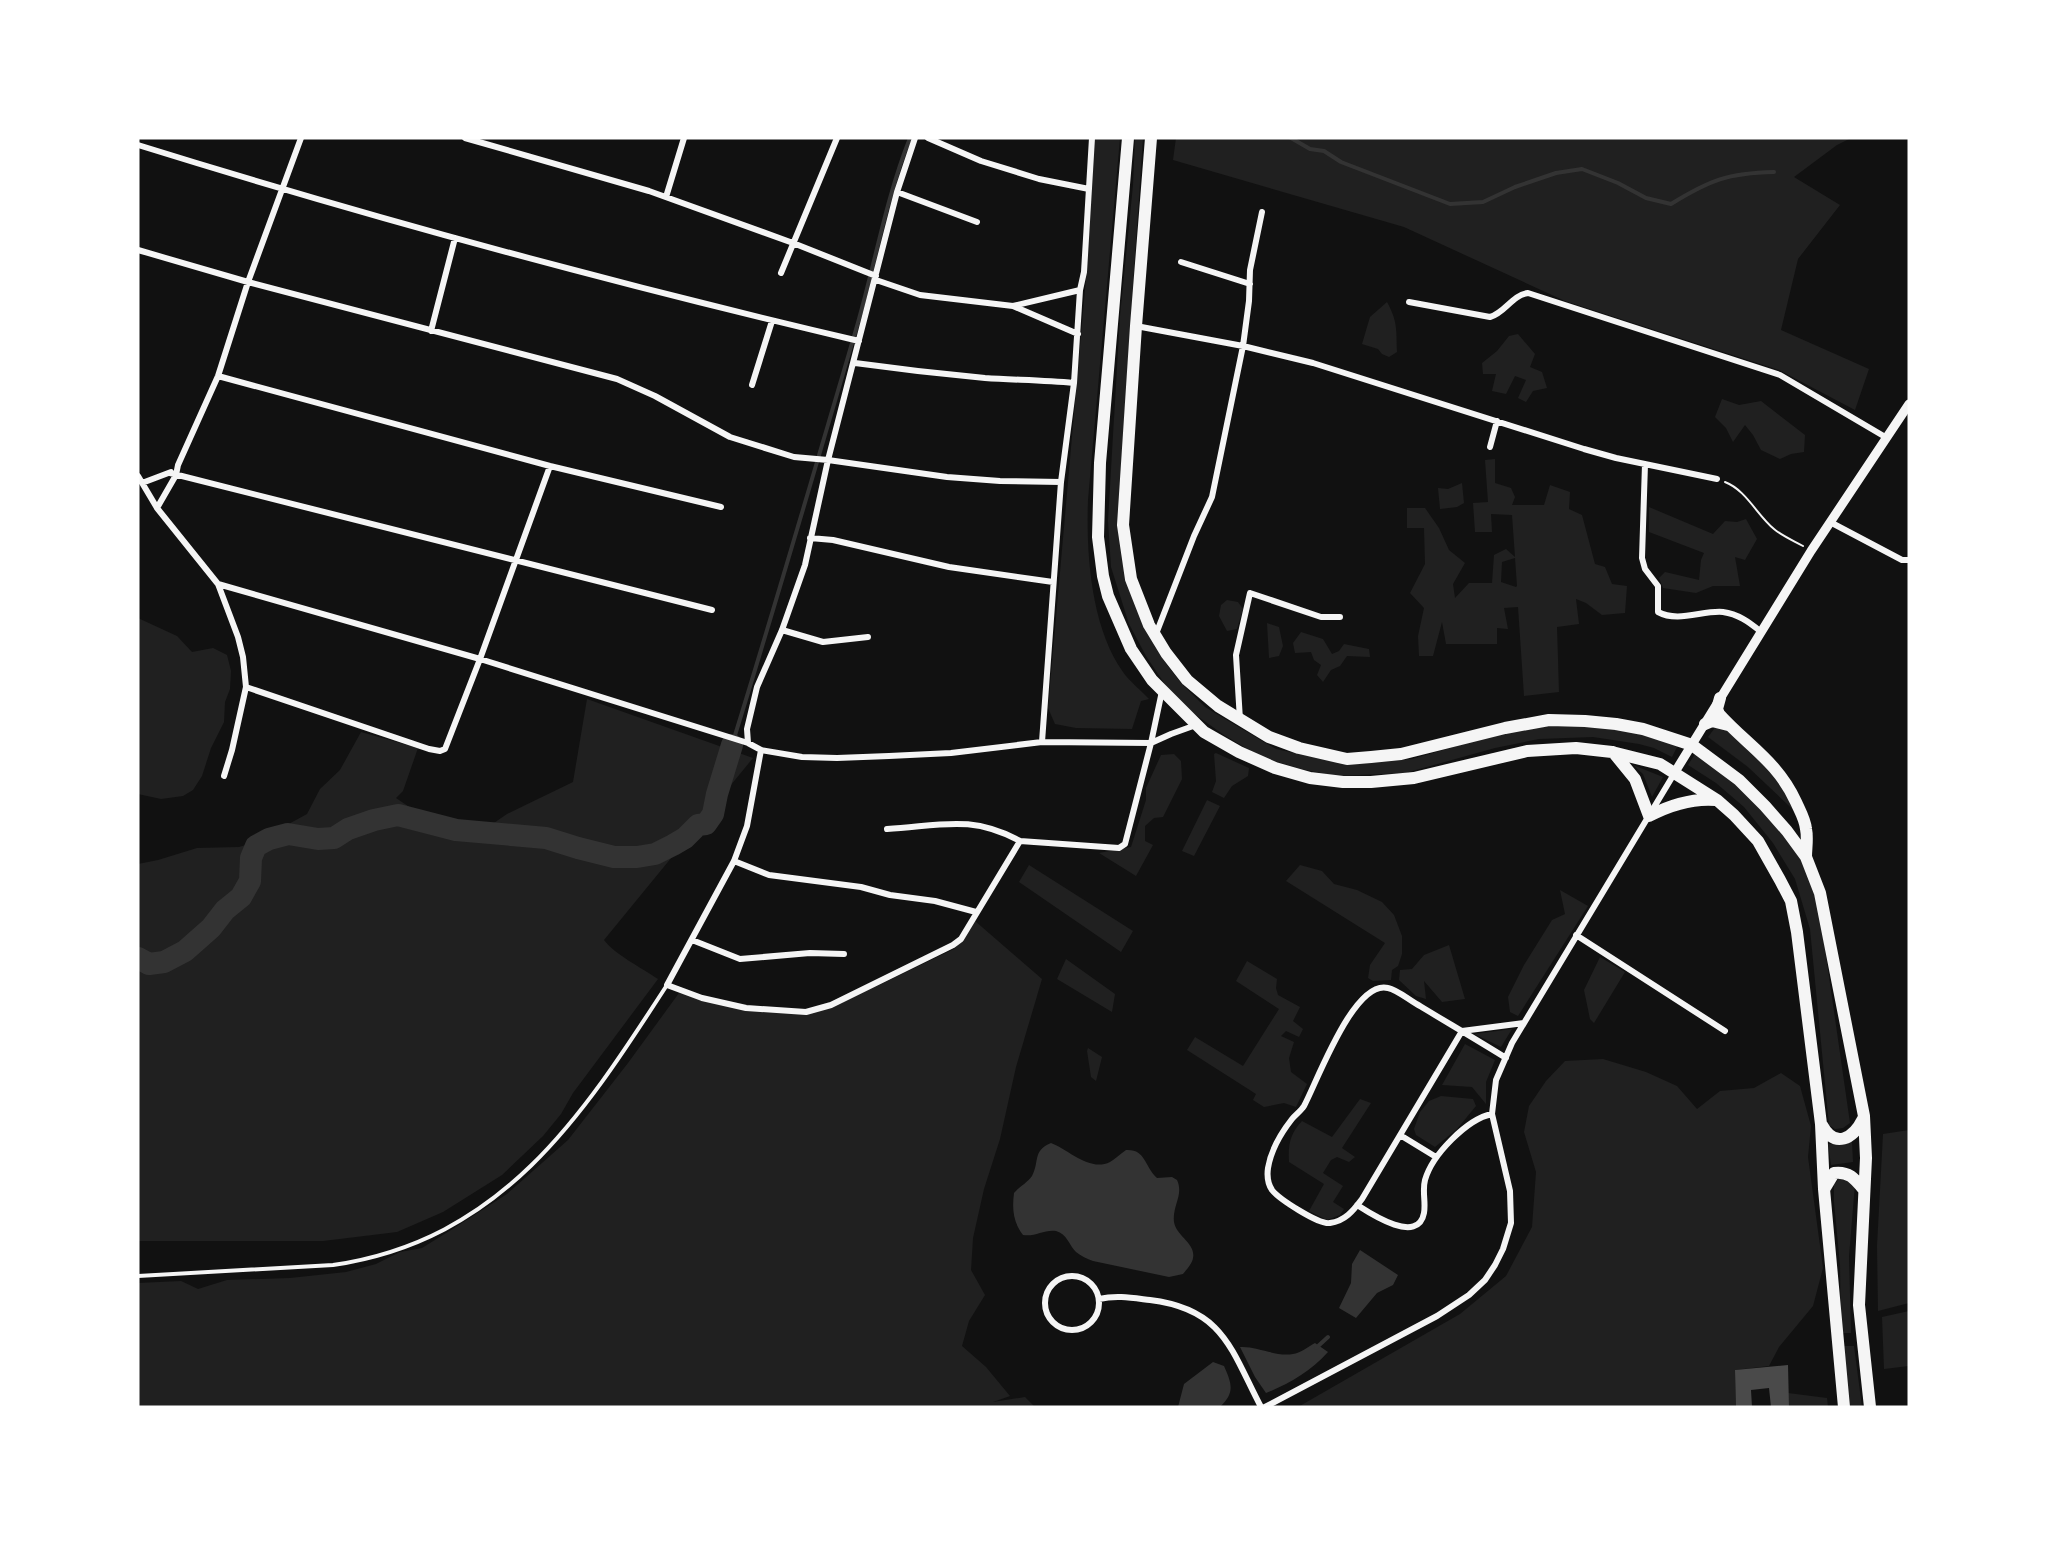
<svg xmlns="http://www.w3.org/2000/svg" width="2047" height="1545" font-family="Barlow,sans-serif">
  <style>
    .green { fill: #202020; fill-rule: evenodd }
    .water { fill: #333 }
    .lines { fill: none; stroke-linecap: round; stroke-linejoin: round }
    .stream { stroke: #333; stroke-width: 4 }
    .river { stroke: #333; stroke-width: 22 }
    .building { fill: #4a4a4a }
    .path { stroke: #f5f5f5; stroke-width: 2 }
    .service { stroke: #f5f5f5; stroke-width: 4 }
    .minor { stroke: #f5f5f5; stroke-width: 6 }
    .tertiary { stroke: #f5f5f5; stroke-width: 9 }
    .primary { stroke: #f5f5f5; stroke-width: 12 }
  </style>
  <rect width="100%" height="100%" fill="#111"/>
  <path class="green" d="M1095 138H1120L1088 500C1086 554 1091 627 1123 672 1130 682 1141 690 1149 699L1141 701 1132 729 1076 728 1055 724 1048 708 1087 267Z
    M1135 138H1143L1117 524 1122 561 1131 593 1147 633 1167 665 1181 683 1205 707 1276 749 1340 763 1361 764 1412 759 1481 739 1523 730 1547 726 1578 725 1631 732 1678 745 1672 757 1654 748 1639 744 1593 737 1539 739 1495 748 1405 773 1336 776 1301 769 1261 757 1224 735 1193 713 1166 686 1146 656 1129 624 1111 567 1108 521 1120 316 1133 185Z
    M1176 138H1851L1837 145 1794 177 1840 205 1798 259 1781 330 1869 369 1855 410 1779 370 1565 301 1404 227 1173 160Z
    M1387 302C1398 322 1396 330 1397 352L1389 357 1382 354 1378 349 1362 344 1370 317Z
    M1518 334 1535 354 1530 367 1542 372 1547 388 1533 391 1526 402 1518 398 1526 380 1515 376 1506 394 1492 391 1496 374H1483L1482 363 1497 351 1509 336Z
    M1722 399 1739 405 1761 401 1805 435 1804 452 1791 454 1780 459 1761 450 1753 435 1745 425 1733 442 1726 428 1715 417Z
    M1495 459V483L1511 488 1515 497 1512 505H1544L1550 485 1570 492 1569 509 1582 515 1595 564 1605 567 1612 584 1627 586 1625 613 1602 615 1586 603 1576 599 1579 624 1557 627 1559 692 1524 696 1518 607 1504 608 1508 629 1497 628V644H1446L1442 622 1433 656H1419L1418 636 1424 608 1410 593 1425 564 1424 528H1407V508H1425L1439 528 1449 550 1465 563 1453 584 1455 598 1469 583H1492L1494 555 1506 549 1515 557 1512 515 1491 514 1492 532H1475L1473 503 1488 502 1485 460ZM1515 558 1517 586 1516 587 1501 582 1502 562Z
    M1462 483 1464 503 1457 507 1440 509 1438 488 1448 489Z
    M1649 507 1713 534 1725 521 1737 522 1746 519 1757 539 1745 560 1735 557 1740 586H1713L1696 593 1663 588 1659 578 1665 572 1699 580 1701 560 1704 553 1649 532Z
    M1227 600 1238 602 1243 609 1237 629 1227 631 1219 616 1221 605Z
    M138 618 177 636 192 652 213 648 227 655 231 671 230 689 225 702 224 722 211 748 202 776 193 790 183 796 161 799 138 794Z
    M1267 623 1279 627 1283 646 1279 656 1269 658Z
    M1301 632 1323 639 1332 654 1339 651 1344 644 1369 649 1370 657 1347 656 1340 666 1331 670 1323 682 1317 675 1321 665 1314 660 1311 652 1295 653 1293 643Z
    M587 699 753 758 604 940C614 954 642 968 658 979L573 1093 561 1114 543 1136 502 1175 443 1212 397 1232 323 1241H138V864L158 860 197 848 239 847 256 842 266 832 285 826 307 814 320 789 340 770 361 732 418 748 403 791 396 798 430 821 450 830 485 835 491 825 507 814 573 782Z
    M1717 725 1728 729 1783 784 1804 820 1748 767 1708 737Z
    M1697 751 1729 776 1774 820 1803 863 1813 889 1820 914 1850 1123 1843 1128 1835 1129 1829 1125 1810 929 1795 879 1773 843 1744 807 1716 783 1688 765Z
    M1216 753 1249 768 1248 776 1232 786 1224 798 1212 792 1216 781 1214 754Z
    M1174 754 1181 761 1182 779 1163 817 1154 818 1145 826V841L1153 845 1136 876 1099 853 1131 847 1146 800V788L1161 755Z
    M1633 765 1663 777 1652 797 1643 774Z
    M1207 800 1220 806 1194 856 1182 851Z
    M1029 865 1133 931 1121 952 1019 882Z
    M1300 865 1322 871 1334 884 1357 890 1382 902 1394 915 1402 936V954L1398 966 1392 970 1391 980 1373 981 1368 978 1370 965 1385 943 1286 881Z
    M1560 890 1588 906 1518 1016 1510 1012 1508 997 1524 965 1552 920 1565 914Z
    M975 921 1042 979 1016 1067 1000 1139 984 1189 973 1238 971 1270 985 1295 969 1321 962 1346 986 1367 1010 1396 993 1402 1025 1397 1035 1407H138V1283L181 1281 198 1289 227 1280 290 1278 346 1272 376 1264 400 1252 422 1248 451 1230 507 1194 568 1140 628 1063 679 993 792 1012 813 1011 877 986 954 949 964 939Z
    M1449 945 1465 999 1442 1002 1424 981 1426 999 1416 996 1399 980 1400 970 1412 969 1424 955Z
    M1600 957 1625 972 1594 1023 1590 1019 1584 990Z
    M1066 959 1115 994 1112 1012 1057 979Z
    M1247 961 1277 979 1276 988 1278 995 1300 1007 1293 1021 1303 1029 1299 1037 1286 1031 1281 1036 1294 1042 1289 1058 1291 1072 1307 1084 1296 1107 1284 1103 1264 1107 1253 1100 1256 1094 1187 1050 1195 1037 1243 1066 1279 1009 1236 981Z
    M1512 1029 1501 1047 1474 1034Z
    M1465 1044 1495 1060 1486 1082V1104L1472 1087 1442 1085Z
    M1088 1048 1102 1057 1096 1081 1091 1077 1087 1051Z
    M1603 1059 1646 1072 1677 1086 1697 1109 1720 1091 1754 1088 1781 1073 1800 1086 1811 1126 1808 1157 1823 1268 1813 1306 1779 1347 1769 1366 1735 1370 1736 1407H1298L1460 1314 1506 1276 1532 1227 1536 1172 1524 1132 1529 1106 1546 1081 1565 1061Z
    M1441 1096 1473 1099 1476 1106 1457 1129 1435 1147 1416 1135 1414 1129 1420 1112 1429 1101Z
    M1360 1099 1371 1103 1342 1148 1355 1157 1349 1162 1337 1157 1331 1160 1323 1173 1343 1186 1333 1202 1344 1209 1340 1215 1327 1220 1309 1211 1324 1184 1289 1162C1288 1144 1290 1134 1302 1121L1332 1137Z
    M1909 1130V1303L1878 1311 1877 1246 1883 1134Z
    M1852 1142 1853 1162 1831 1165 1828 1144Z
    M1840 1177 1855 1184 1849 1256 1851 1333H1841L1840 1265 1834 1202V1185Z
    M1909 1311V1366L1884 1369 1882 1317Z
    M1844 1346H1854L1862 1407H1849Z
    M1788 1393 1827 1398 1828 1407H1789Z"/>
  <path class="water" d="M1051 1143C1069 1150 1090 1172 1110 1162 1115 1159 1120 1154 1126 1150 1146 1149 1144 1166 1157 1178L1172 1177 1177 1180C1184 1195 1172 1206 1174 1222 1176 1236 1196 1243 1193 1258 1192 1264 1187 1269 1183 1274L1169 1277 1093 1261C1087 1259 1081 1256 1076 1252 1069 1245 1067 1234 1056 1231 1045 1229 1035 1237 1023 1235 1013 1222 1012 1209 1014 1193 1019 1187 1027 1183 1032 1176 1040 1161 1032 1151 1051 1143Z
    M1360 1250 1398 1275 1393 1285 1377 1293 1356 1318 1339 1308 1351 1283 1352 1264Z
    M1315 1343 1328 1352C1311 1371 1289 1384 1266 1393L1255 1377 1240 1347C1258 1346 1275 1357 1293 1354 1300 1353 1308 1347 1315 1343Z
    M1213 1362 1224 1366C1232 1384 1235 1393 1220 1407H1178L1184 1384Z"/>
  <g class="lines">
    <path class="stream" d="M1291 138 1310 149 1324 151 1341 162 1450 204 1483 202 1515 187 1556 173 1582 169 1618 183 1646 198 1671 204C1710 180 1728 173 1774 172
      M732 745C775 606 816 466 857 326 875 264 886 198 910 138
      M1316 1348 1328 1337"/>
    <path class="river" d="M138 958 149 964 164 962 185 951 211 928 225 910 241 897 250 881 251 858 256 846 269 839 288 834 318 839 334 838 348 829 374 820 398 815 456 830 546 838 578 848 614 857H637L655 854 673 845 685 838 698 825 706 824 713 814 717 794 732 745"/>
  </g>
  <path class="building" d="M1788 1365 1789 1407H1771L1769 1388 1751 1390 1752 1407H1736L1735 1370Z"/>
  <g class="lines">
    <path class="path" d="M1725 482C1746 490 1757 515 1774 529 1782 536 1794 541 1803 546"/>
    <path class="service" d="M138 1276 333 1265C502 1240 581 1118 667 985"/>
    <path class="minor" d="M465 138 649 191 793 243 876 276
      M928 138 981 161 1039 179 1089 189
      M138 145C376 219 616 284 859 341
      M897 192 977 222
      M666 197 684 138
      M138 250 248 282 617 379 655 396 730 437 794 457 828 460 947 477 1000 481 1061 482
      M1181 262 1250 284
      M781 273 837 138
      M876 280 920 295 1013 306 1078 334
      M1409 302 1490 317C1505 313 1512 295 1528 293L1780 375 1887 438
      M1013 306 1080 290
      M1136 326 1243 346 1313 363 1584 449 1616 458 1717 479
      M431 331 455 238
      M855 363C898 369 941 374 985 378 1015 380 1043 380 1074 383
      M218 376 550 466 721 507
      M752 385 772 321
      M1490 447 1497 421
      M1645 464 1642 558 1645 569 1658 586V612C1678 623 1703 610 1723 612 1738 614 1749 622 1760 631
      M170 473 712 610
      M138 476 157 508 218 584 238 637 243 657 246 687 232 750 224 776
      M142 483 171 472
      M157 508 176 475 178 465 218 376 248 282 301 138
      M1830 522 1902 560H1909
      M810 538 833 540 949 567 1053 582
      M218 584 480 659 748 743 761 750 802 757 837 758 889 756 951 753 1042 742 1151 743 1171 734 1196 725
      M782 630 823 642 868 637
      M1156 634 1194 536 1212 497 1243 346 1249 301 1250 270 1262 212
      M246 687 429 749 440 751 445 749 480 659 550 466
      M1240 720 1236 655 1250 593 1321 617H1340
      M1042 742 1061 482 1074 383 1080 290 1084 272 1092 138
      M748 743 747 729 757 687 782 630 805 565 828 460 897 192 915 138
      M761 750 747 826 734 861 667 985 702 998 746 1008 806 1012 831 1005 953 945 961 939 1020 841 1119 848 1125 844 1151 743 1162 691
      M887 829C940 826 970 814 1020 841
      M734 861 769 875 861 887 890 895 935 901 976 912
      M1576 935 1725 1031
      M692 940 740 959 810 953 844 954
      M1506 1058C1477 1040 1448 1023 1420 1006 1410 1001 1398 990 1388 988 1354 979 1317 1082 1304 1106 1301 1111 1296 1114 1292 1119 1281 1133 1271 1150 1268 1168 1267 1175 1268 1184 1272 1190 1279 1199 1319 1225 1330 1223 1345 1221 1353 1211 1362 1199L1462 1031 1524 1023
      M1400 1135 1436 1157
      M1357 1205C1371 1214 1418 1245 1424 1213 1426 1202 1422 1191 1425 1180 1432 1155 1467 1119 1492 1114
      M1045 1303a27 27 0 1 1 54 0a27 27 0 1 1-54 0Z
      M1099 1299C1117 1295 1133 1298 1150 1300 1224 1309 1231 1350 1261 1407
      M1265 1407 1437 1316 1469 1295 1485 1280 1495 1265 1503 1249 1511 1223 1510 1191 1492 1114 1496 1080 1512 1043 1674 774"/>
    <path class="tertiary" d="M1675 772 1811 551 1909 404"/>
    <path class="primary" d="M1128 138 1100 463 1098 537 1103 576 1108 596 1131 649 1152 680 1204 732 1239 752 1275 768 1310 778 1343 782H1371L1414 778 1527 751 1576 748 1612 752 1660 764 1717 800 1734 815 1758 841 1780 880 1791 901 1797 932 1821 1124 1824 1189 1844 1407
      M1151 138 1136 326 1123 525 1131 579 1149 625 1166 653 1187 680 1218 706 1269 737 1299 748 1347 759 1371 757 1401 754 1505 728 1549 720 1585 721 1616 724 1643 729 1692 745 1739 780 1765 806 1787 831 1806 857 1820 893 1864 1116 1866 1158 1859 1305 1870 1407
      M1720 698 1717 709 1719 714C1747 745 1778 762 1796 802 1800 811 1805 819 1806 829 1808 838 1806 848 1806 857
      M1705 724 1712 721 1728 725
      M1613 752 1635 779 1649 816C1670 805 1692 798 1716 800
      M1822 1125C1835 1149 1853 1139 1863 1119
      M1825 1188 1834 1173C1849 1171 1855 1179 1864 1190"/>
  </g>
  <rect width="2047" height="1545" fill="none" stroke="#ffffff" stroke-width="279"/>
</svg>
